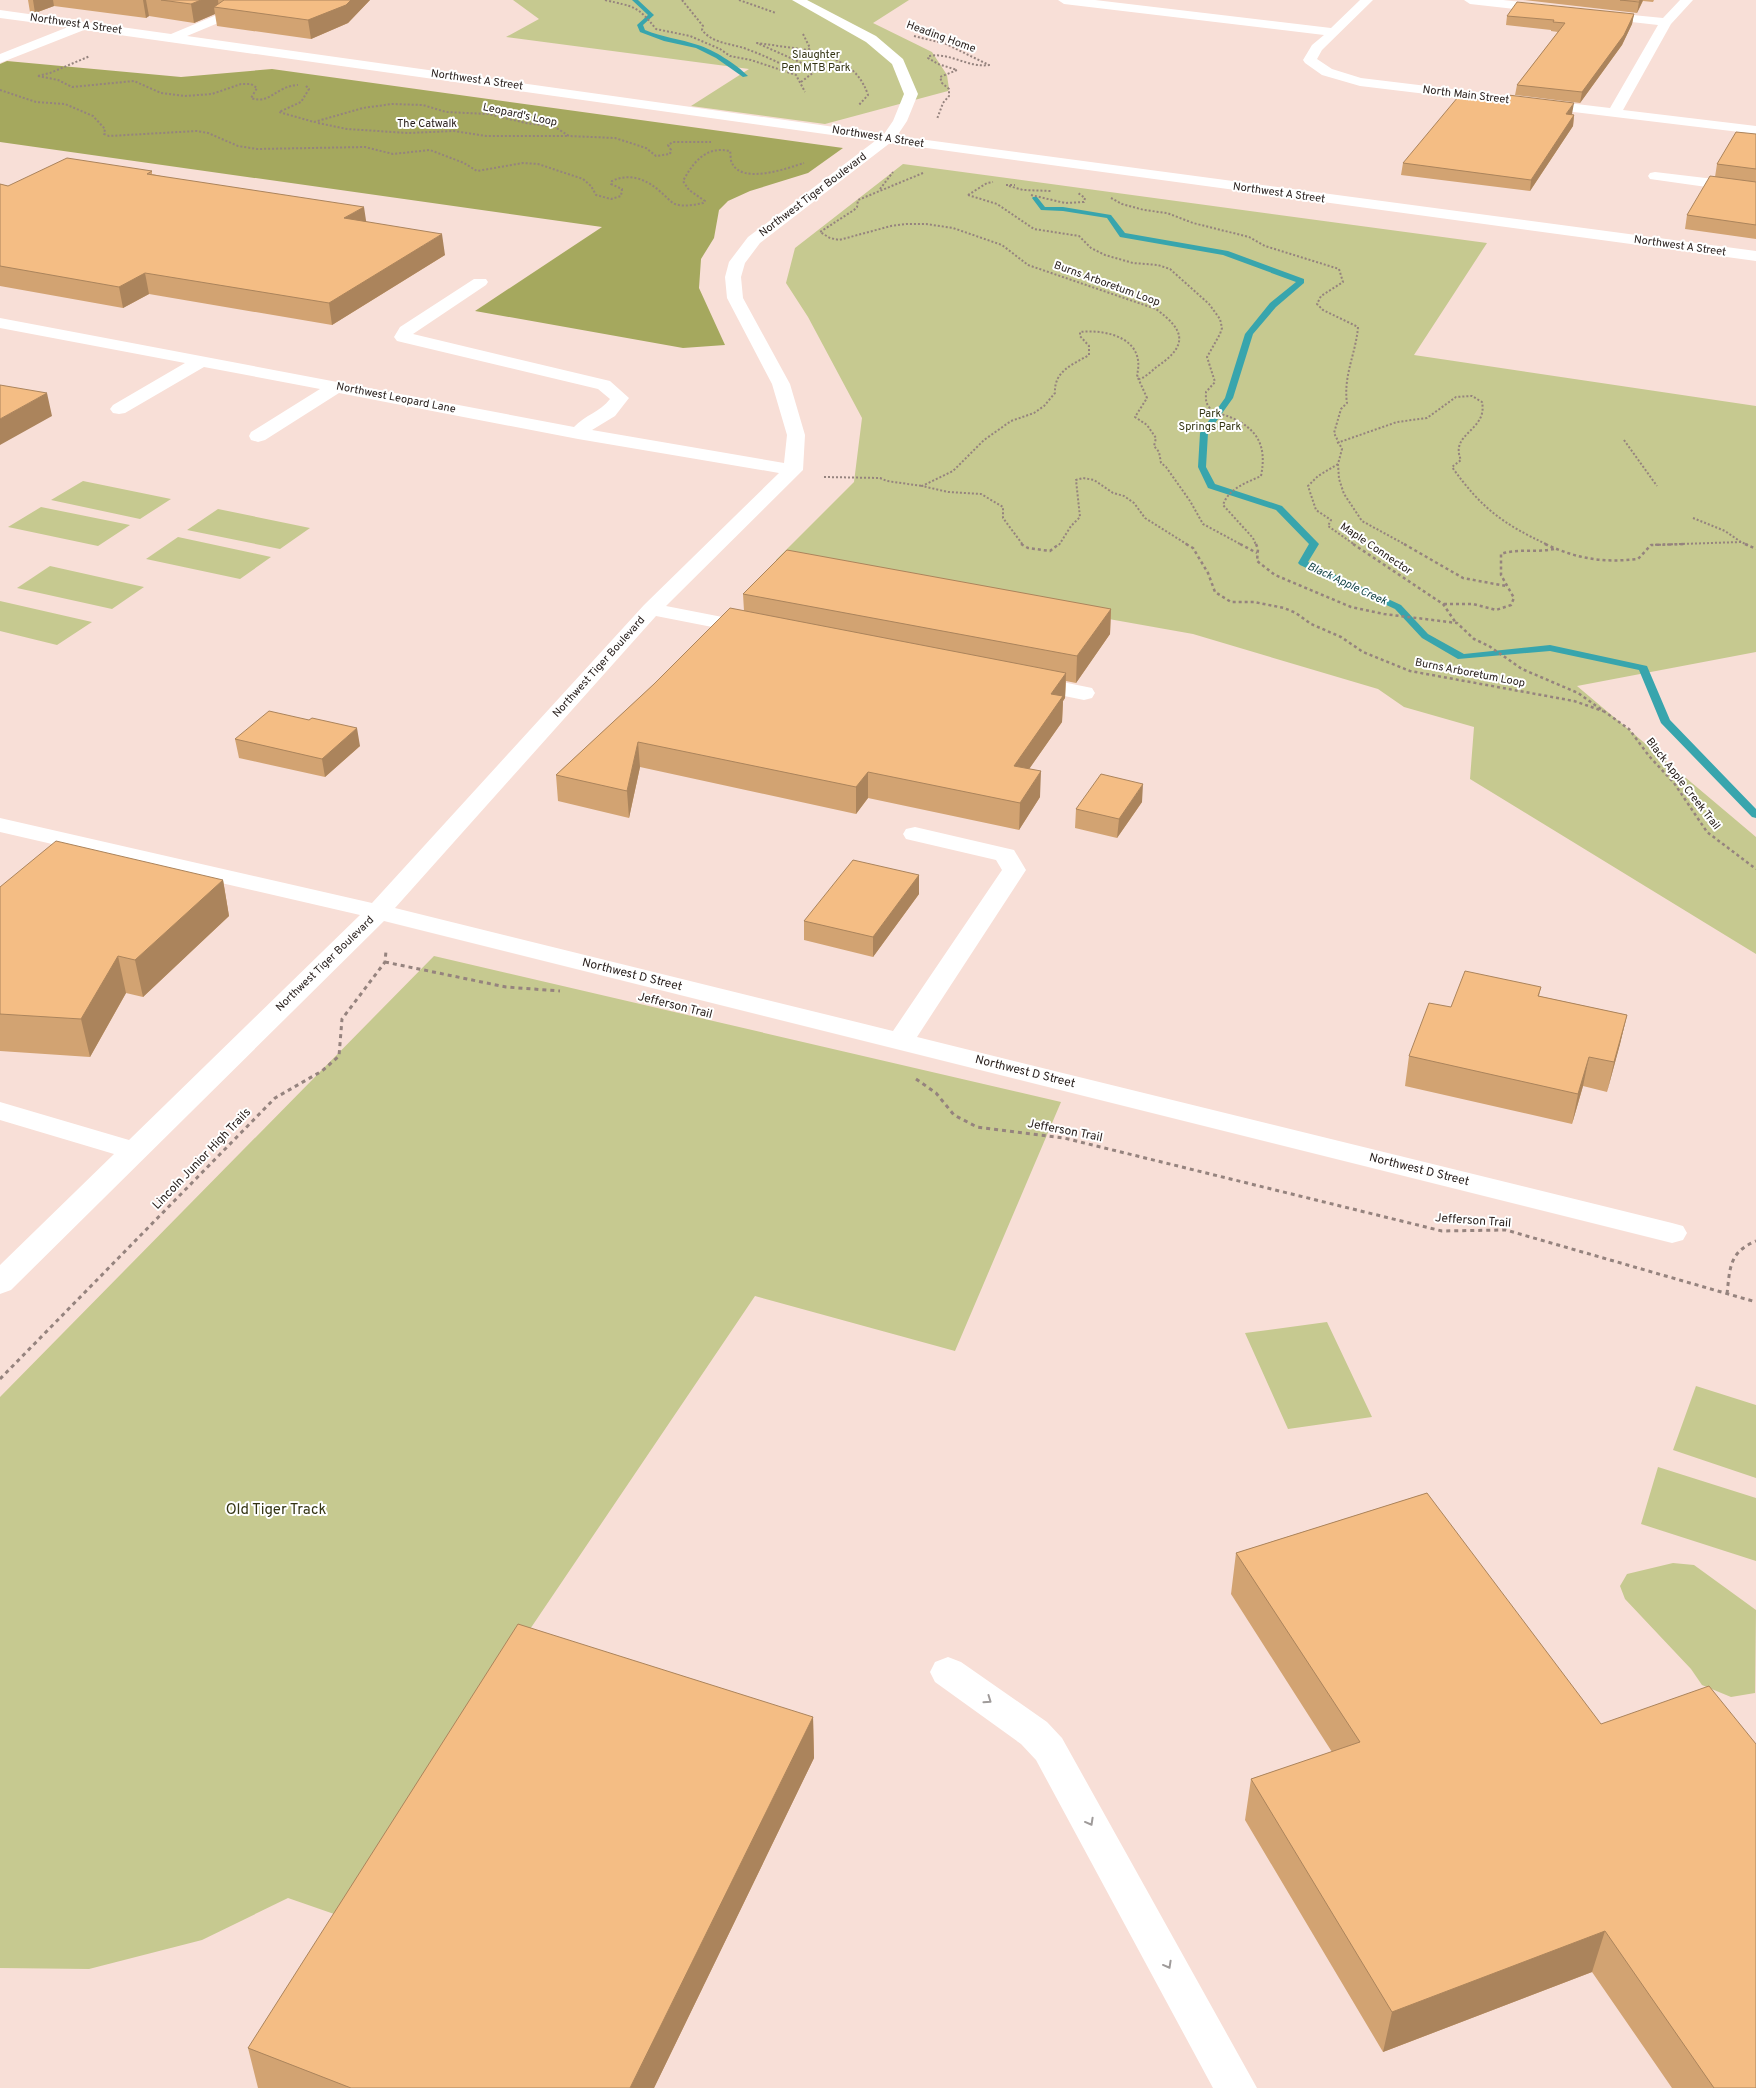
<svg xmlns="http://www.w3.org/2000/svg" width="1756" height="2088" font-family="Overpass,sans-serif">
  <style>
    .green { fill: #c6c990 }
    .forest { fill: #a5a85e }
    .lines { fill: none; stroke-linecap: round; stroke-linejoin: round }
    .stream { fill: #38a5ad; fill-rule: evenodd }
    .path-far2 { stroke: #95837e; stroke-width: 2; stroke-dasharray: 2 2; stroke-linecap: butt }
    .path-far1 { stroke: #95837e; stroke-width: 2.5; stroke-dasharray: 3 3; stroke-linecap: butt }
    .path { stroke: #95837e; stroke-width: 3; stroke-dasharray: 4 4; stroke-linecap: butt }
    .minor { fill: #fff; fill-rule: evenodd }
    .wall { fill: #d2a372 }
    .shaded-wall { fill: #ab845c }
    .building { fill: #f4bd84; stroke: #ab845c }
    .oneway { stroke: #9f9b9a }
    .labels { text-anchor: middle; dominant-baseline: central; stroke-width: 4; stroke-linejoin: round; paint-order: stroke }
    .far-street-label { font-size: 11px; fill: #2a211e; stroke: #fff }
    .far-park-label { font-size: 11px; fill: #333413; stroke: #fff }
    .far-water-label { font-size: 11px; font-style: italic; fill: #093b3f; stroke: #fff }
    .street-label { font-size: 12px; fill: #2a211e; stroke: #fff }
    .near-park-label { font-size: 15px; fill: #333413; stroke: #fff }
  </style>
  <rect width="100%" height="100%" fill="#f8dfd7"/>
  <path class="green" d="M513 0H909L873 23 932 52 947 75 949 89 948 91 825 124 691 106 749 69 506 37 539 19Z
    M903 164 1487 243 1414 355 1756 406V652L1577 686 1756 837V954L1470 779 1474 727 1404 707 1378 689 1193 634 776 560 854 482 862 418 808 317 786 283 795 248Z
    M83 481 171 499 140 519 51 500Z
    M41 507 130 525 98 546 8 527Z
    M218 509 310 528 280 549 187 530Z
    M178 537 271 557 240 579 146 559Z
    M50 566 144 587 112 609 17 588Z
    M0 601 92 622 57 645 0 631Z
    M434 956 1061 1102 955 1351 755 1296 337 1915 288 1898 202 1940 89 1969 0 1968V1397Z
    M1327 1322 1372 1417 1288 1429 1245 1333Z
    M1696 1386 1756 1405V1478L1673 1450Z
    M1658 1467 1756 1498V1561L1641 1524Z
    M1673 1563 1694 1565 1756 1610 1755 1693 1731 1697 1702 1685 1691 1669 1625 1599 1620 1586 1627 1574Z"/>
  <path class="forest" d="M7 61 181 77 272 69 843 148 808 173 750 191 728 201 719 210 714 238 701 259 699 288 725 345 683 348 475 311 602 227 0 142V64Z"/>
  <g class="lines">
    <path class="stream" d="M632 0H638L654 15 643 25 645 30C662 37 680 39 698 45 714 50 736 64 748 76L743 77 716 58 696 48 664 41 640 32 637 25 648 15Z
      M1033 197H1037L1045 207H1063L1111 215 1125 233 1228 251 1304 279V283L1276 307 1253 334 1233 398 1208 433 1206 467 1215 484 1282 506 1319 544 1308 562 1401 605 1428 634 1464 654 1550 645 1647 666 1670 720 1756 809V818L1752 817 1661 723 1639 670 1550 651 1458 659 1422 638 1395 609 1300 565 1298 563 1309 544 1276 510 1208 488 1198 467 1200 433 1225 398 1245 334 1270 303 1296 282 1223 255 1120 237 1107 218 1063 211 1041 210 1032 198Z"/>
    <path class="path-far2" d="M605 0C634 7 637 5 656 29L690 36 720 49 730 56 751 60 796 75 805 92
      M682 0 703 26 702 30C714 45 733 43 749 50 763 55 777 62 790 68L789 72
      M739 0 776 13
      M803 34 810 48 808 50C836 59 858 65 868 95L858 106
      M914 36 946 44 989 65C968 68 950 52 929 56L928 58 938 64 957 70 940 77 942 83 949 89V96L943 103 937 119
      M38 76 58 80 72 87 134 81 161 93 185 96 212 94 241 84H251L257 88 251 98C270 105 276 86 298 85
      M38 76 50 73 90 56
      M801 82 814 72 804 64 757 43 808 50
      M306 86 309 89 301 102 279 112 314 122 363 108 392 104 423 105 446 112 488 114 526 123 555 127 569 136 615 138 646 148 656 156 670 154 671 150 668 145 673 142H711
      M0 90 36 102 65 104 93 116 105 129 104 134 109 136 197 131 208 133 238 146 257 149 365 147 393 154 430 150 464 163 477 171 523 163 538 164 583 179 591 186 596 195 611 199 621 196 622 189 611 184 612 181C631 172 648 180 663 194 667 197 670 202 675 204 684 207 694 205 703 203L705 201 689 190 683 181C694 161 706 146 730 151 731 154 730 160 732 163 742 185 788 168 804 163
      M318 123 347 129 408 133 454 131 486 136H569
      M923 173 858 200 857 207 854 210 820 232 830 238 839 240 891 226 906 224H926L953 228 1002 245 1028 265 1156 309C1183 329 1190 344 1158 366 1152 370 1147 377 1139 379L1137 375C1146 339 1108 329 1080 332V336L1089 346V355C1072 365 1054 371 1055 393L1044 406 1034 413 1011 421 984 440 953 471 922 486 948 492 981 494 1003 507V518L1023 545
      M1006 185H1015
      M1009 186 1023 190 1052 191
      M880 189 893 172
      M968 195 997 204 1034 229 1079 236 1091 248 1105 255 1133 263 1158 265 1170 269 1209 304 1220 319 1222 328 1220 334 1207 357 1215 382 1206 392C1206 397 1205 402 1209 407 1214 414 1223 414 1230 417 1258 429 1267 446 1261 476 1246 483 1229 488 1223 505L1253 538 1256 545
      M968 195 987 183 993 182
      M1031 195 1065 203 1084 202 1085 198 1078 193
      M1111 198 1122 204 1144 210 1167 213 1193 223 1249 237 1265 246 1339 269 1343 282 1321 296 1317 304 1323 310 1358 327C1356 353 1343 376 1347 403L1341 409 1334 433 1342 449 1338 464 1339 479 1344 494 1362 521 1406 545
      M1138 378 1147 398 1135 417 1147 425 1156 438 1154 446 1159 452 1161 463 1166 467 1190 501 1203 524 1242 545
      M1624 440 1657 486
      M1337 443 1397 422 1427 418 1456 397 1472 396 1482 402C1488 431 1449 433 1461 460L1452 467C1481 508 1503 524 1548 545
      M1338 464 1318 476 1308 486 1316 510 1331 520 1328 526 1355 545
      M824 477 880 478 887 481 922 486
      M1693 518 1725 531 1741 542
      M1059 545 1071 526 1080 517 1076 480 1083 478 1094 480 1113 493 1124 496 1134 503 1145 518 1188 545
      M1651 545 1741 542 1748 545"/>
    <path class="path-far1" d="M1021 544 1028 548 1050 551 1059 544
      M1186 544 1193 548 1208 573 1215 592 1231 602H1254L1284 608 1296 613 1311 624 1341 637 1363 652 1410 671 1574 701 1603 711
      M1240 544 1257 553
      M1256 544 1258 549 1257 561 1275 575 1351 607 1384 614 1457 623 1474 639 1489 646 1522 669 1578 693 1629 729 1649 756 1674 783 1707 832 1756 869
      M1353 544 1443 604 1456 623
      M1404 544 1463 578 1506 586
      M1545 544C1578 559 1603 563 1638 559L1651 545 1686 544
      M1745 544 1756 549
      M1444 604H1473L1496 610 1511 605 1514 598 1501 575V554C1518 548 1536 553 1554 549"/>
    <path class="path" d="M385 962 506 987 560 991
      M916 1079 936 1093 954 1115 977 1127 1064 1138 1442 1231 1506 1230 1756 1302
      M1727 1294C1730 1268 1729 1252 1756 1241
      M0 1379 275 1098 322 1071 339 1056 342 1019 385 962 386 951"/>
    <path class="minor" d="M792 0H807L876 36 903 59 918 94 907 121 897 136 1756 251V261L890 143 760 243 745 263 741 277 743 298 790 384 805 435 803 470 666 606 753 623 761 624 764 629 761 634 753 635 656 616 395 908 893 1031 1002 870 996 860 906 839 903 834 906 829 915 827 1014 850 1026 870 917 1037 1672 1223 1683 1226 1687 1233 1683 1240 1672 1243 384 921 11 1290 0 1294V1265L114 1154 0 1120V1102L129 1140 360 915 0 832V818L372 903 644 605 779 473 578 439 339 393 265 440 258 442 251 440 249 436 251 432 320 389 204 367 125 413 119 414 113 413 110 409 113 405 185 363 0 328V318L574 427C585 415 600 412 610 399L598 389 397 341 394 337 400 327 474 279H486L488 282 486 285 413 334 610 381 629 398 615 416 592 430 784 463 787 435 772 384 727 298 725 277 729 262 748 237 875 141 84 30 0 63V54L68 27 0 18V10L171 34 219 14 223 15 225 18 223 21 187 36 884 134 893 121 904 94 892 64 866 42Z
      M1058 0H1095L1331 28 1360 0H1373L1322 50 1317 59 1332 69 1361 78 1610 108 1658 25 1596 18 1590 14 1592 11 1663 18 1680 0H1693L1671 24 1623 110 1756 126V134L1360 86 1322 75 1305 63 1303 60 1312 45 1324 35 1064 4Z
      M1464 0H1503L1550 5 1556 9 1550 13 1470 4Z
      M1655 172 1756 184V194L1650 179 1648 176 1650 173Z
      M1028 675 1092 688 1095 693 1092 698 1084 700 1020 687 1017 682 1020 677Z
      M948 1657 961 1662 1047 1722 1062 1738 1257 2088H1213L1036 1760 1021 1744 935 1682 930 1672 935 1662Z"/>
  </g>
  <path class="wall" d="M28 0H370L348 23 311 39 217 26 215 14 194 23 149 16 146 18 54 6 35 13 30 12Z
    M1523 0H1654L1653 2 1643 1 1637 13Z
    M1634 14 1632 24 1622 45 1580 103 1515 95 1517 85 1558 32 1551 31V30L1506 25 1507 16Z
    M1572 114 1574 115 1573 126 1530 191 1401 175 1403 163Z
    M1756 134V239L1685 229 1687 215 1715 177 1717 164Z
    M152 171V174L366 222 445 255 332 325 149 294 123 308 0 286V184L8 186Z
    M743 594 1111 609 1110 634 1076 683 1066 681 1065 698 1063 701 1062 722 1029 769 1040 797 1019 830 868 798 856 814 640 767 629 818 558 801 556 775 654 684 744 611Z
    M309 720 360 746 325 777 239 758 235 739Z
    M1142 802 1117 838 1075 828 1076 809Z
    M919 875V894L873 957 804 940V921Z
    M223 880 229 916 143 997 126 993 90 1057 0 1051V887Z
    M1541 987 1539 996 1627 1015 1620 1044 1607 1092 1583 1086 1572 1124 1405 1086 1409 1056 1451 1007Z
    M1427 1493 1756 2088H1672L1592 1972 1383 2052 1245 1820 1251 1779 1332 1752 1231 1594 1236 1553Z
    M813 1717 814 1758 654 2088H258L248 2048Z"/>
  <path class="shaded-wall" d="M33 0H53L54 6 35 13Z
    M143 0H146L149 16 146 18Z
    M201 0H218L219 8 214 7 215 14 194 23 191 4Z
    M351 0H370L348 23 311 39 308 20Z
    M1640 0H1643L1637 13 1639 2Z
    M1634 14 1632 24 1622 45 1580 103 1582 92Z
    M1574 103 1572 114 1564 125 1566 114Z
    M1574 115 1573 126 1530 191 1531 180Z
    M364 207 367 227 344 218Z
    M442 234 445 255 332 325 329 303Z
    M145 273 149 294 123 308 119 287Z
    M47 393 52 416 0 445V419Z
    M1111 609 1110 634 1076 683 1077 656Z
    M1066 673 1065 698 1063 701 1062 722 1013 792 1014 766 1051 694Z
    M357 728 360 746 325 777 322 759Z
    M638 742 640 767 629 818 627 791Z
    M1041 771 1040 797 1019 830 1020 803Z
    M868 772V798L856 814V787Z
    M1143 784 1142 802 1117 838 1119 819Z
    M919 875V894L873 957V937Z
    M223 880 229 916 143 997 135 960Z
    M118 956 126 993 90 1057 81 1019Z
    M1627 1015 1620 1044 1607 1092 1614 1062Z
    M1589 1057 1583 1086 1572 1124 1578 1094Z
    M813 1717 814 1758 654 2088H630Z
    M1605 1931 1592 1972 1383 2052 1392 2012Z"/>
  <path class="building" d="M161 0H201L191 4Z
    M224 0H351L346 5 308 20 214 7Z
    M1620 0H1640L1639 2Z
    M1517 2 1634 14 1624 35 1582 92 1517 85 1565 23 1553 22 1554 20 1507 16Z
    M1508 95 1574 103 1566 114 1574 115 1531 180 1403 163 1458 97 1502 102Z
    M1736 132 1756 134V169L1717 164Z
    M67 158 152 171 147 174 364 207 344 218 442 234 329 303 145 273 119 287 0 266V184L8 186Z
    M1710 176 1756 182V225L1687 215Z
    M0 385 47 393 0 419Z
    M787 550 1111 609 1077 656 743 594Z
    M730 608 1066 673 1051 694 1063 696 1014 766 1041 771 1020 803 868 772 856 787 638 742 627 791 556 775 654 684Z
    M269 711 309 720 312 718 357 728 322 759 235 739Z
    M1101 774 1143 784 1119 819 1076 809Z
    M56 841 223 880 135 960 118 956 81 1019 0 1014V887Z
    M853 860 919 875 873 937 804 921Z
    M1465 971 1541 987 1538 996 1627 1015 1614 1062 1589 1057 1578 1094 1409 1056 1429 1003 1451 1007Z
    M1427 1493 1601 1724 1709 1686 1756 1744V2088H1714L1605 1931 1392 2012 1251 1779 1360 1742 1236 1553Z
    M518 1624 813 1717 630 2088H351L248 2048Z"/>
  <defs><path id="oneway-chevron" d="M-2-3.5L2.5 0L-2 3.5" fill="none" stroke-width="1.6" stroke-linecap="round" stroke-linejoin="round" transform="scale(1.25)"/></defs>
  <g class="oneway">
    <use href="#oneway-chevron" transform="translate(988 1700) rotate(35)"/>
    <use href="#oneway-chevron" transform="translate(1090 1822) rotate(61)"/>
    <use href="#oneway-chevron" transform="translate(1168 1965) rotate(61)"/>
  </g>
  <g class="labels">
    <g class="far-street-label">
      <text transform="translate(76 24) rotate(8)">Northwest A Street</text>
      <text transform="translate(941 37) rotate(20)">Heading Home</text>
      <text transform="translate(477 80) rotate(8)">Northwest A Street</text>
      <text transform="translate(1466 95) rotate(7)">North Main Street</text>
      <text transform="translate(520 115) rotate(12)">Leopard's Loop</text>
      <text x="427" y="124">The Catwalk</text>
      <text transform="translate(878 137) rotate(9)">Northwest A Street</text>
      <text transform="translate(1279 193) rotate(8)">Northwest A Street</text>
      <text transform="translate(813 195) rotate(-37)">Northwest Tiger Boulevard</text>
      <text transform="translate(1680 246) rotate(8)">Northwest A Street</text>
      <text transform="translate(1107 284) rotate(20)">Burns Arboretum Loop</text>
      <text transform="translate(396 398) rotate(11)">Northwest Leopard Lane</text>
      <text transform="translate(1376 549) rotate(34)">Maple Connector</text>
      <text transform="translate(599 667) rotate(-48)">Northwest Tiger Boulevard</text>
      <text transform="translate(1470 673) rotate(11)">Burns Arboretum Loop</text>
      <text transform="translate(1683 784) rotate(52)">Black Apple Creek Trail</text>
      <text transform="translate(325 964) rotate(-44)">Northwest Tiger Boulevard</text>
    </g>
    <g class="far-park-label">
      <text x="816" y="55">Slaughter<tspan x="816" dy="13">Pen MTB Park</tspan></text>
      <text x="1210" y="414">Park<tspan x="1210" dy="13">Springs Park</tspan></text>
    </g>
    <g class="far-water-label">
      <text transform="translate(1347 584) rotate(25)">Black Apple Creek</text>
    </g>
    <g class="street-label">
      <text transform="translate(632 975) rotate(14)">Northwest D Street</text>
      <text transform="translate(675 1006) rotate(14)">Jefferson Trail</text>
      <text transform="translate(1025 1072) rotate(14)">Northwest D Street</text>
      <text transform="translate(1065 1131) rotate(11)">Jefferson Trail</text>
      <text transform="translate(202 1159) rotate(-46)">Lincoln Junior High Trails</text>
      <text transform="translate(1419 1170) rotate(14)">Northwest D Street</text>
      <text transform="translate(1473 1221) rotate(4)">Jefferson Trail</text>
    </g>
    <g class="near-park-label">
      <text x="276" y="1510">Old Tiger Track</text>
    </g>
  </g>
</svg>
